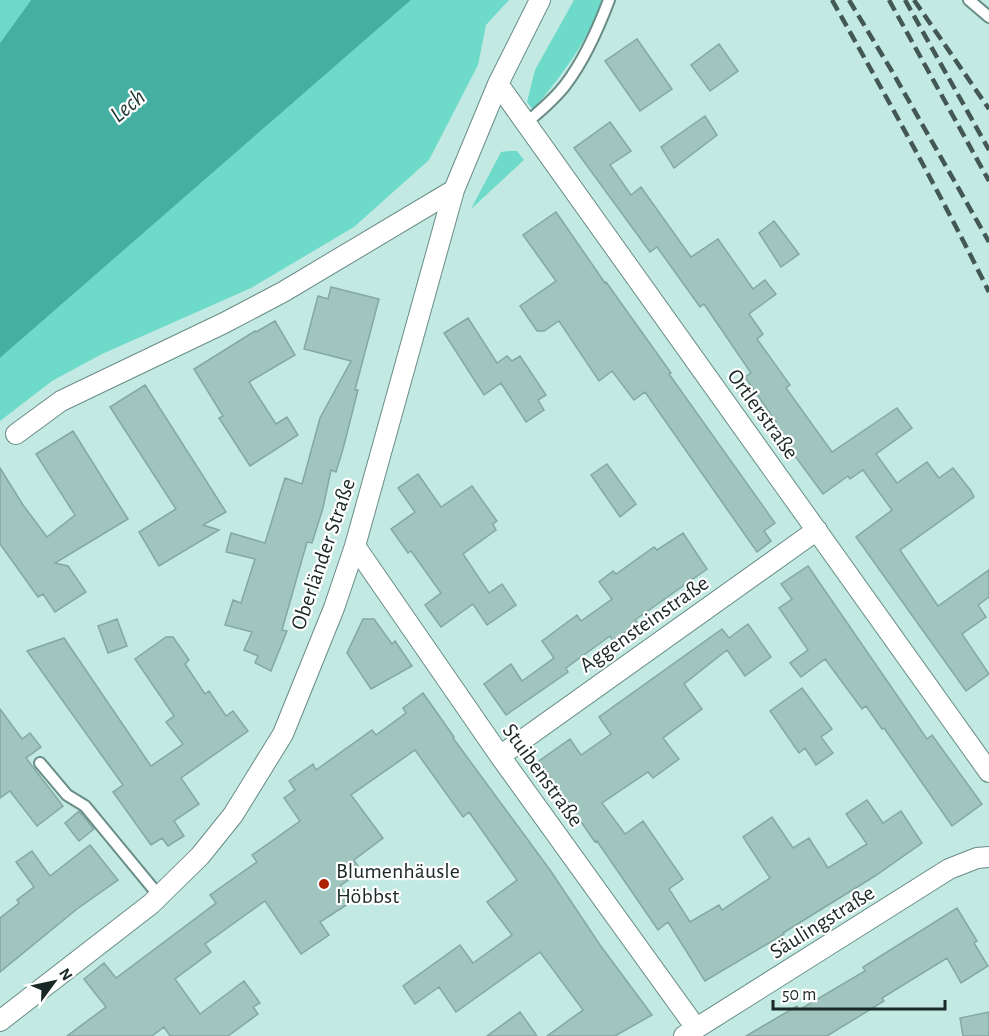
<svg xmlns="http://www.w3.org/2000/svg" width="989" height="1036" font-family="'Alegreya Sans',sans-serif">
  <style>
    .green { fill: #6edbca }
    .water { fill: #43b0a1 }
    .building { fill: #9fc5be; stroke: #84a8a2; stroke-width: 1.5 }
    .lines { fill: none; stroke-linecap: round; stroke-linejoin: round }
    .lane-casing { stroke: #698d87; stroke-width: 14 }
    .street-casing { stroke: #698d87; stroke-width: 22 }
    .lane { stroke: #fff; stroke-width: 10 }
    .street { stroke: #fff; stroke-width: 20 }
    .rail { stroke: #435854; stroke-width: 4.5; stroke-dasharray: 12 6; stroke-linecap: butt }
    .poi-dot { fill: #ae2101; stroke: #fff; stroke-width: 2 }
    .labels { text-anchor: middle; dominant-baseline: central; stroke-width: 4.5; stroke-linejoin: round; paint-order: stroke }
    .street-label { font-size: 22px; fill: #1a2926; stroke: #fff }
    .poi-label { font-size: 22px; fill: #1a2926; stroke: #fff; text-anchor: start }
    .water-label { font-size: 24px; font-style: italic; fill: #223a36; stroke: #fff }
  </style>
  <rect width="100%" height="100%" fill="#c2e9e2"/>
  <path class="green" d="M0 0H31L0 43Z
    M411 0H509L486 25 478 65 429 160 354 227 251 288 102 354 52 381 0 421V358Z
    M574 0H602C588 42 561 76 533 110L527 102 535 70Z
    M508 151H517L524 160 471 209 501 152Z"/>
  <path class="water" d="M31 0H411L0 358V43Z"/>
  <path class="building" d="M637 39 672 89 640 111 605 61Z
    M719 44 738 71 710 91 691 65Z
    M705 116 717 135 674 168 661 147Z
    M610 122 631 151 610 165 631 195 641 187 691 257 718 239 753 289 765 280 776 294 749 314 763 334 757 339 790 385 786 388 832 452 897 408 912 428 876 454 897 483 927 462 939 478 953 468 971 491 974 497 900 550 938 606 989 570V597L978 605 986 617 962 634 989 674 966 691 856 537 892 510 863 470 850 479 848 476 823 494 772 425 776 422 745 377 751 373 704 304 700 307 657 247 650 252 574 148Z
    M556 212 605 283 606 282 671 373 669 374 775 523 764 531 771 541 757 552 645 392 634 400 612 371 599 381 559 321 544 331H537L520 306 556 281 523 235Z
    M774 221 799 254 781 267 759 233Z
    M331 287 379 299 355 390H358L343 449 336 472 331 470 323 508 312 543 307 542 282 630 287 631 271 671 255 663 258 656 244 650 252 632 225 625 233 600 241 603 255 559 226 552 231 533 265 543 285 478 302 484 320 418 351 361 304 349 318 296 328 299Z
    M468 318 497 363 507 356 512 361 520 356 546 395 538 400 544 410 526 422 501 383 484 395 444 333Z
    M275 321 295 355 249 382 276 424 287 417 298 435 250 466 219 418 223 416 194 369 255 331 256 332Z
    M145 385 226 512 203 525 219 530 159 566 139 532 176 509 110 407Z
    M73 431 128 519 55 563 68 566 86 592 55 612 43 594 38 597 0 544V468L23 505 47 537 75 515 36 454Z
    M607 464 636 504 620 517 591 475Z
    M418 474 441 507 472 486 497 521 493 524 496 530 463 554 489 593 502 584 516 605 487 625 473 604 441 627 425 605 441 593 411 551 408 553 391 529 415 512 398 488Z
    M683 533 707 569 635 620 638 623 613 641 610 636 566 668 568 672 506 715 484 684 511 664 522 681 554 658 542 641 577 615 581 621 612 599 599 582 613 571 616 574 654 547 657 550Z
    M808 566 927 739 932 735 982 804 952 826 884 728 882 729 866 706 862 709 825 659 801 677 790 663 808 650 779 608 792 599 781 584Z
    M117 619 127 646 108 653 98 626Z
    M363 619H374L392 644 395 641 412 666 371 689 347 653Z
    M748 624 771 657 745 676 727 650 684 684 702 709 663 738 679 759 653 778 648 772 602 803 625 834 643 821 683 879 669 889 690 922 719 905 722 910 770 878 743 837 772 817 793 848 809 838 828 868 867 844 846 814 867 800 883 823 901 811 922 843 875 876 783 933 784 934 705 981 668 922 658 930 597 841 595 842 539 761 570 739 581 755 611 734 599 717 722 629 729 638Z
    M166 637H173L189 660 185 664 205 694 209 691 226 716 233 711 248 731 181 778 199 804 174 821 184 836 168 846 162 838 151 845 113 792 123 785 27 651 64 638 151 766 183 744 166 722 174 716 135 659Z
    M802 688 832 729 821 737 833 753 816 765 805 748 799 753 770 711Z
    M423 693 454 737 453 738 550 870 600 945 652 1015 615 1036H547L583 1010 540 952 456 1012 439 987 415 1004 403 986 460 945 473 963 512 935 487 902 517 880 469 812 463 817 415 750 351 795 383 838 354 860 361 871 340 886 351 902 320 922 329 935 301 954 265 901 205 944 211 952 175 979 200 1014 244 981 260 1003 253 1007 258 1014 228 1036H170L164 1027 152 1036H67L106 1007 84 979 104 963 116 978 216 903 210 895 257 862 252 855 300 821 284 798 295 790 289 781 313 764 316 770 372 730 376 735 406 713 403 708Z
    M0 709 22 739 30 733 41 747 26 758 63 806 37 826 10 791 0 798Z
    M79 811 94 829 79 841 65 823Z
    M90 845 118 880 77 909 0 972V918L19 903 17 900 34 887 16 862 32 851 50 876Z
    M957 908 977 941 974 943 988 966 961 983 947 958 882 998 884 1001 827 1036H746L797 1006 799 1010 865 971 863 967Z
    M520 1012 537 1036H487Z
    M989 1012V1036H963L960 1018Z"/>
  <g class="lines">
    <g class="lane-casing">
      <path id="lane" d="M969 0 989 17
        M526 123C540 111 555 99 566 84 585 59 598 29 609 0
        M40 763 67 795 85 806 160 897"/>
    </g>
    <g class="street-casing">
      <path id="street" d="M498 84 989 772
        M16 434 61 401 224 323 283 292 454 190
        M355 546 500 756 696 1028
        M500 756 817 530
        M0 1021 151 904 200 856 233 815 283 734 334 608 355 546 454 190 498 84 540 0
        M684 1036 949 869 977 858 989 857"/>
    </g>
    <use href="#lane" class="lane"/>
    <use href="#street" class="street"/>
    <path class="rail" d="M832 0C886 96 940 193 989 292
      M849 0 893 73 989 242
      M889 0 989 181
      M905 0 989 150
      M914 0 989 109"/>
  </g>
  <circle class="poi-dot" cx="324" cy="884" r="6"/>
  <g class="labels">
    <g class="street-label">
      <text transform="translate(763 414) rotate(54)">Ortlerstraße</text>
      <text transform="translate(323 554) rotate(-71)">Oberländer Straße</text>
      <text transform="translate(644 624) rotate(-35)">Aggensteinstraße</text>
      <text transform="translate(543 775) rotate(54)">Stuibenstraße</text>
      <text transform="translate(822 922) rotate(-32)">Säulingstraße</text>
    </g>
    <g class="poi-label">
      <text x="336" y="871">Blumenhäusle<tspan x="336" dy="25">Höbbst</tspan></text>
    </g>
    <g class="water-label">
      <text transform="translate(128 106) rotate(-40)">Lech</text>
    </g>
  </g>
  <g transform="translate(54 982) rotate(57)" stroke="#ffffff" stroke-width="4.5" paint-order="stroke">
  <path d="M0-4.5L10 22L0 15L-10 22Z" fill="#1a2926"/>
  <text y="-9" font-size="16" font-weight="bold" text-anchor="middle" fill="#1a2926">N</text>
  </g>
  <path d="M773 1000v9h172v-9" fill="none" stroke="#1a2926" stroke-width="3"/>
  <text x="782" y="1000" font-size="18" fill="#1a2926" stroke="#ffffff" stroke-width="4.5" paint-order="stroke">50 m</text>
</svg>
